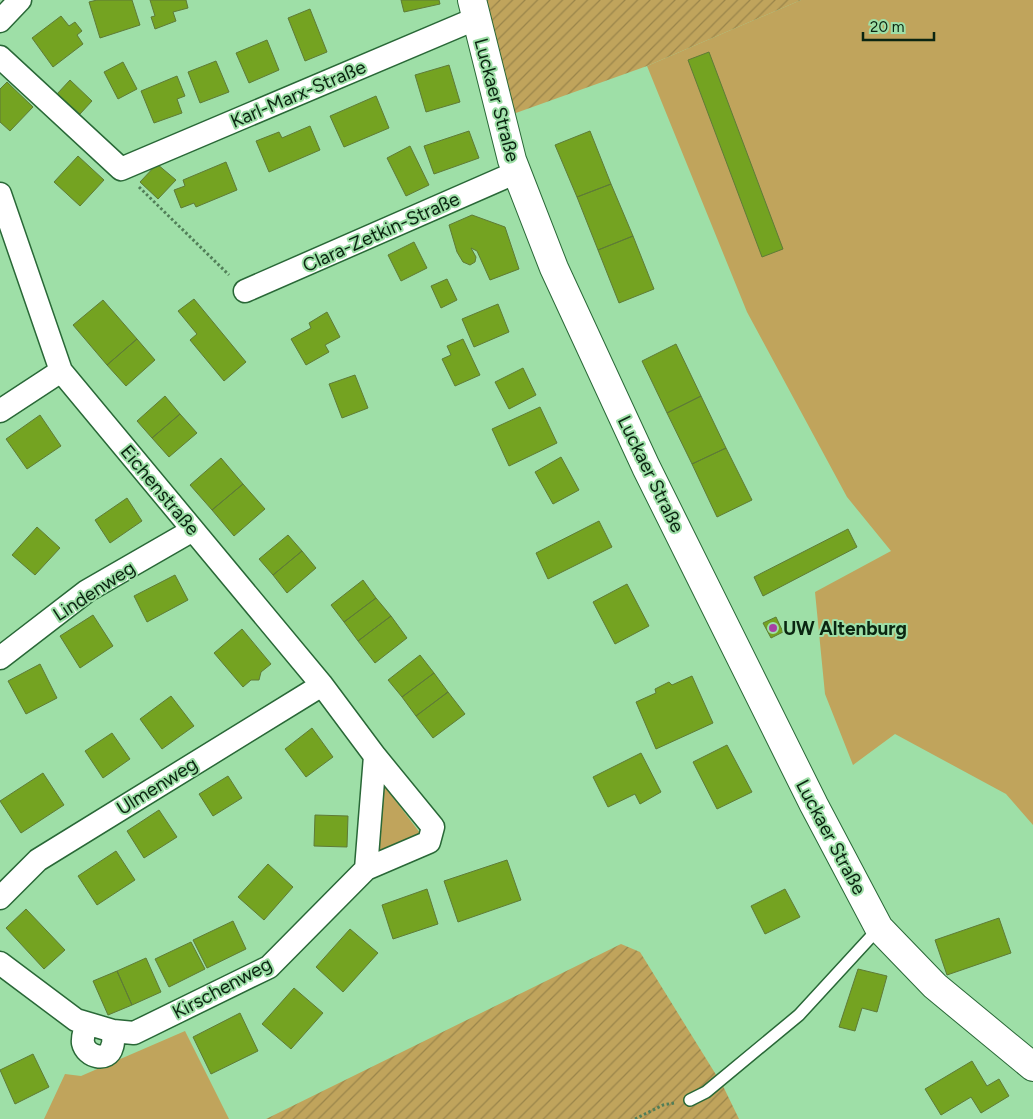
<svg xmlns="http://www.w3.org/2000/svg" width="1033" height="1119" font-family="Figtree,sans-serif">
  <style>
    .grass { fill: #c0a45c }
    .garden { fill: url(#garden-furrows) }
    .building { fill: #74a321; stroke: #5e7b37 }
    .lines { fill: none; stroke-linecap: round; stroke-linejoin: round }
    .service-casing { stroke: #296837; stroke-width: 14 }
    .minor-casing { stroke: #296837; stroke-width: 25 }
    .tertiary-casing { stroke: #296837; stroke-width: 30 }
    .path { stroke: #517e58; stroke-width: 3; stroke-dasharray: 2.5 2.5; stroke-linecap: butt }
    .service { stroke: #fff; stroke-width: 11 }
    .minor { stroke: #fff; stroke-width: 22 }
    .tertiary { stroke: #fff; stroke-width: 28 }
    .poi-dot { fill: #a741a5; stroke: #9edfa7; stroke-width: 2 }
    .labels { text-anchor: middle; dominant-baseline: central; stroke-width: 4; stroke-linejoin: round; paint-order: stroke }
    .street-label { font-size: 19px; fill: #0b2511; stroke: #9edfa7 }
    .poi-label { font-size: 19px; font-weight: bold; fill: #0b2511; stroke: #9edfa7; text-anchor: start }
  </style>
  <defs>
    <pattern id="garden-furrows" width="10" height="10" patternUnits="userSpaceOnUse" patternTransform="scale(1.25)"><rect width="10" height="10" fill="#c0a45c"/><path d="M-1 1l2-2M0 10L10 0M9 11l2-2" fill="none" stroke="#9a854b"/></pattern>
  </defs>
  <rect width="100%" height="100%" fill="#9edfa7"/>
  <path class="grass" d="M801 0H1033V825L1006 794 895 734 853 765 825 694 815 592 891 551 847 497 747 312 647 66Z
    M383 784 420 833 377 852Z
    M185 1031 229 1119H44L65 1074 81 1076Z"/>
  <path class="garden" d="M484 0H801L647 66 513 114Z
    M621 944 640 952 723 1086 739 1119H266Z"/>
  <path class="building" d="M97 0H132L140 25 100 38 89 2Z
    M150 0H186L188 8 173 12 176 21 155 29 151 17 155 16Z
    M401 0H439L440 4 404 12Z
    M310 9 327 52 305 61 288 18Z
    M61 16 69 26 75 22 82 31 77 35 83 44 53 67 32 38Z
    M267 40 279 70 249 83 236 53Z
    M709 52 783 249 762 257 688 60Z
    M216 61 229 92 200 103 188 72Z
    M123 62 137 89 118 99 104 72Z
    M449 65 460 102 426 112 415 75Z
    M177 76 185 96 177 99 182 113 154 123 141 91Z
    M70 80 92 101 80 114 57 94Z
    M7 82 33 107 10 131 0 122V89Z
    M376 96 389 128 344 147 330 116Z
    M310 126 320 150 269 172 256 141 279 132 282 138Z
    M469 131 479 158 434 174 424 146Z
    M590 131 611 184 577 197 555 145Z
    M410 146 429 185 406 196 387 158Z
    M78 156 104 180 80 206 54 182Z
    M226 162 237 190 196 207 194 203 181 208 174 190 185 186 183 180Z
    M157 164 176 180 158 199 140 182Z
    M611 184 633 236 598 250 577 197Z
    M472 215 505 227 519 269 490 280 477 251 471 248 476 257 475 262 470 265 463 262 457 252 449 225Z
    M633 236 654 289 619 303 598 250Z
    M414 242 427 268 401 281 388 255Z
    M447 279 457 300 441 308 431 286Z
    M194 299 246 362 224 381 190 340 197 334 178 311Z
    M103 300 137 339 107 365 73 325Z
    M498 304 509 332 474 347 462 319Z
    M327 312 340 337 325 345 329 352 306 365 291 339 311 328 309 323Z
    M137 339 155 360 126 386 107 365Z
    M463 339 480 375 455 386 442 359 451 355 447 346Z
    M676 344 701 396 667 413 642 361Z
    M523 368 536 395 509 409 495 382Z
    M355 375 368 408 342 418 329 384Z
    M165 396 180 414 152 438 137 421Z
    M701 396 726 448 692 464 667 413Z
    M540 407 557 443 509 466 492 429Z
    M180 414 197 433 169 457 152 438Z
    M40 415 61 446 27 469 6 439Z
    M726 448 752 500 717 517 692 464Z
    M561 457 579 490 553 504 535 472Z
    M221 458 243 484 212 510 190 485Z
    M243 484 265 509 234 536 212 510Z
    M127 498 142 521 110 543 95 520Z
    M599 521 612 547 548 579 536 553Z
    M37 527 60 548 35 575 12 555Z
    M848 529 857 547 763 596 754 577Z
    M288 535 302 551 273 575 259 559Z
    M302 551 316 568 287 593 273 575Z
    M175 575 188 600 147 622 134 596Z
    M363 580 376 598 344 622 331 605Z
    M627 584 649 626 615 644 593 602Z
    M376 598 391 616 358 641 344 622Z
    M93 615 113 646 80 668 60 636Z
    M391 616 407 638 375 663 358 641Z
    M776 617 783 632 771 638 763 623Z
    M242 629 271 664 261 672 259 680H251L243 687 214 653Z
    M420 655 434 673 402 697 388 680Z
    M40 664 57 698 26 714 8 681Z
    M434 673 448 692 416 716 402 697Z
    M692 676 713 723 656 749 636 702 656 693 655 689 669 682 672 685Z
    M448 692 465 714 433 738 416 716Z
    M171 696 194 726 162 749 140 719Z
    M312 728 333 757 306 777 285 749Z
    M112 733 130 759 103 778 85 751Z
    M727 745 752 792 717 809 693 762Z
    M641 753 661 792 640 804 635 794 608 807 593 777Z
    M43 773 64 805 21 833 0 801Z
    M228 776 242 798 213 816 199 794Z
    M159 810 177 837 144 858 127 831Z
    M315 815 348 816 347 847 314 846Z
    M116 851 135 880 97 905 78 876Z
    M507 860 521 900 458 922 444 881Z
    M268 864 293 887 264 920 238 897Z
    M427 889 438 924 393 939 382 905Z
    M785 889 800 917 765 934 751 906Z
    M26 909 65 950 44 969 6 928Z
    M999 918 1011 953 947 975 935 940Z
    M233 921 246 949 207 968 193 940Z
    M350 929 378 953 343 992 316 967Z
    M191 942 205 969 169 987 155 959Z
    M146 958 161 992 132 1005 117 971Z
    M858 969 887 976 877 1012 862 1008 855 1031 839 1027Z
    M117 971 132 1005 108 1015 93 981Z
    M294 988 323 1013 291 1049 262 1024Z
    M240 1013 258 1051 211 1074 193 1037Z
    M33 1054 49 1087 15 1104 0 1070Z
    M972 1061 987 1086 999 1079 1009 1096 981 1113 971 1097 941 1115 925 1089Z"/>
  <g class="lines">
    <g class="service-casing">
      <path id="service" d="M690 1100 706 1092 799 1015 879 928"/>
    </g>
    <g class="minor-casing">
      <path id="minor" d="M0 21 20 0
        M0 57 121 169 475 19
        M0 194 61 371 322 685 375 756
        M245 291 517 172
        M0 411 61 371
        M0 658 87 591 193 530
        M0 898 38 860 322 685
        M0 963 76 1020 113 1031 134 1033 269 967 366 869 429 842 433 827 375 756 366 869
        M86 1024C85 1030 82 1037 83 1043 86 1057 108 1063 112 1047 114 1043 113 1036 113 1031"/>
    </g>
    <g class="tertiary-casing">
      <path id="tertiary" d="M472 0 512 160 554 268 646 467 814 805 879 928 935 986 1033 1067"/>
    </g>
    <path class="path" d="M139 187 229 275
      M635 1119 663 1105 674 1103"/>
    <use href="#service" class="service"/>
    <use href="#minor" class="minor"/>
    <use href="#tertiary" class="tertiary"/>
  </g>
  <circle class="poi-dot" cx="773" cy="628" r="5"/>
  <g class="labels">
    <g class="street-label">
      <text transform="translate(298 94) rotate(-23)">Karl-Marx-Straße</text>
      <text transform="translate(497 100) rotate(75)">Luckaer Straße</text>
      <text transform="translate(381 232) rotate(-24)">Clara-Zetkin-Straße</text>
      <text transform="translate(651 474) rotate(64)">Luckaer Straße</text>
      <text transform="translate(160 490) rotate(50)">Eichenstraße</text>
      <text transform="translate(94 591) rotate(-33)">Lindenweg</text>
      <text transform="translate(157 786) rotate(-32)">Ulmenweg</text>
      <text transform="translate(831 837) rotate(62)">Luckaer Straße</text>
      <text transform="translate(222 988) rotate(-28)">Kirschenweg</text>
    </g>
    <g class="poi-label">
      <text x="783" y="628">UW Altenburg</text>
    </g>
  </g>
  <path d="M863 32v8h71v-8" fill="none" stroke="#0b2511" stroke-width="2.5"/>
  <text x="870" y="32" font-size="15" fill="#0b2511" stroke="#9edfa7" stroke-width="4" paint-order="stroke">20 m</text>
</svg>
